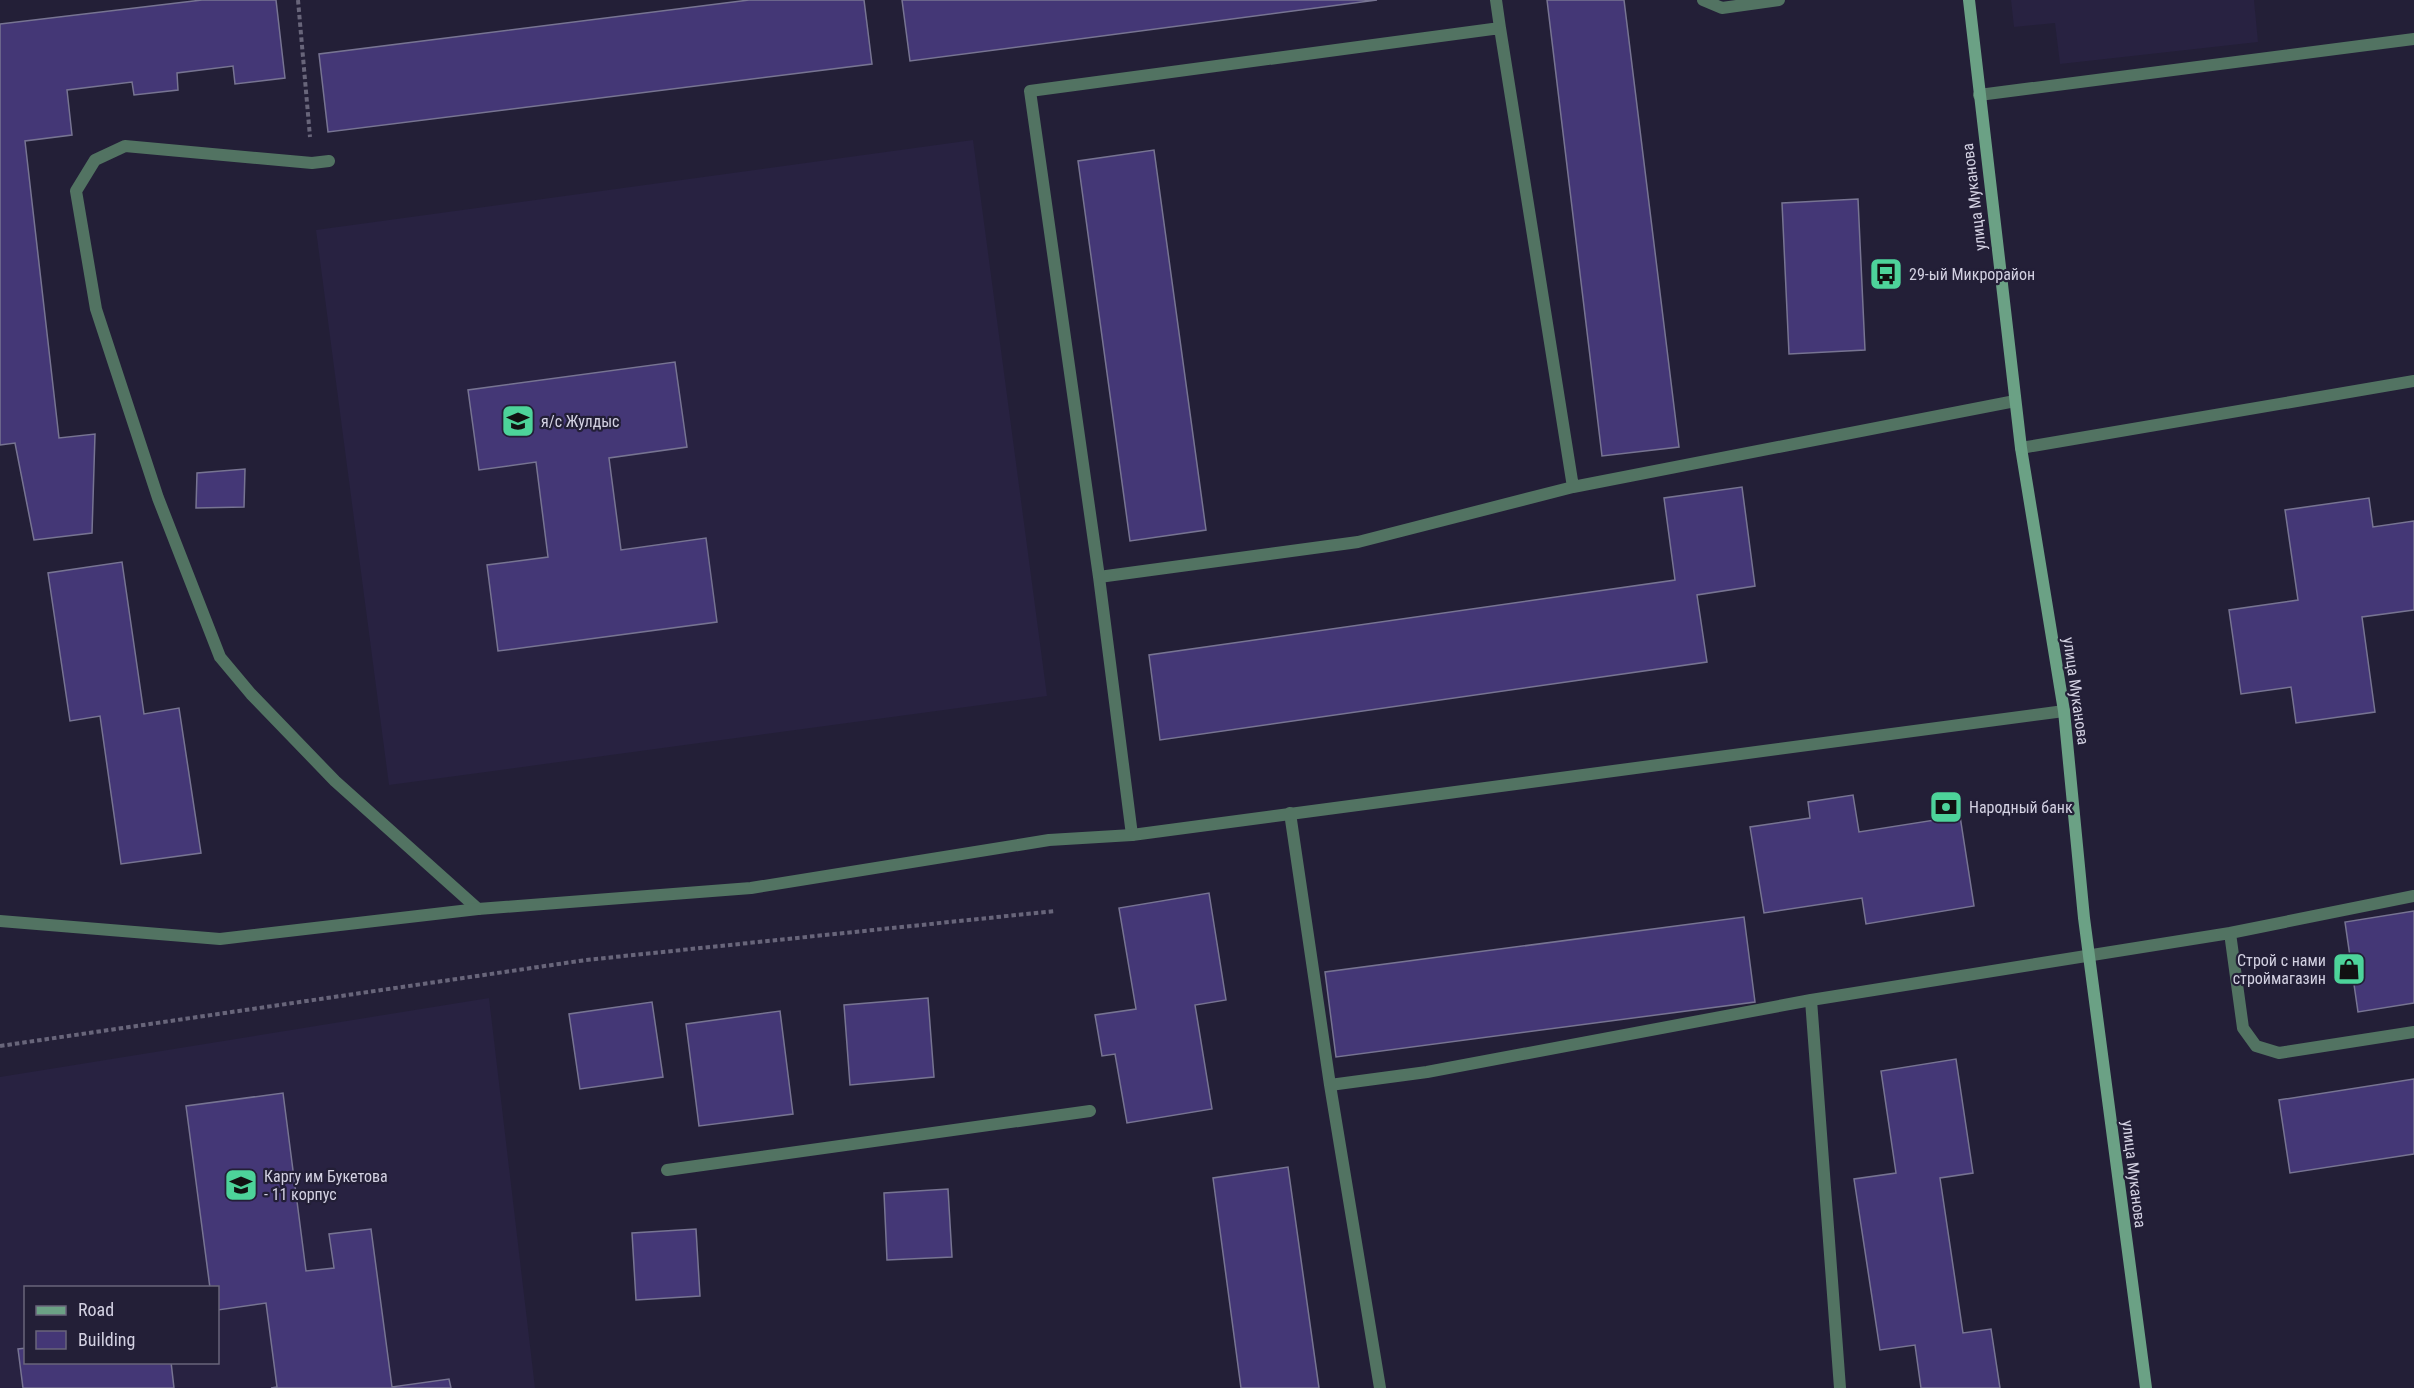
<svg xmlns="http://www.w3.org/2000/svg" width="2414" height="1388" font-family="'Roboto Condensed',sans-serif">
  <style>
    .built { fill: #282241; fill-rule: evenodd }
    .building { fill: #443776; stroke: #777492; stroke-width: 1.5 }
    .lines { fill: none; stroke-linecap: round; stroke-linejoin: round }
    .path { stroke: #68657a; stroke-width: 4; stroke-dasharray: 4.5 3; stroke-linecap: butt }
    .lane { stroke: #527362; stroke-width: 12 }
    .street { stroke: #527362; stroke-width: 12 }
    .secondary { stroke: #6ba185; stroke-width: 12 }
    .labels { text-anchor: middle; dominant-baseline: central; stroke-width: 4.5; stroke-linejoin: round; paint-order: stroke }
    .street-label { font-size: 16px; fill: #d3d1e2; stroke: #231f37 }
    .poi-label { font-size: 16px; fill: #d3d1e2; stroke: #231f37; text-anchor: start }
  </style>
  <rect width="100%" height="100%" fill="#231f37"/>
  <path class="built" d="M2011 0H2254L2258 42 2060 64 2055 23 2014 27Z
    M973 140 1047 696 389 785 316 230Z
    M489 998 535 1388H0V1077ZM26 1288H218V1362H26Z"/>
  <path class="building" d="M202 0H276L285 78 235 84 233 66 177 73 178 90 134 95 132 82 67 90 72 135 25 141 59 438 95 434 92 533 34 540 15 443 0 445V24Z
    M749 0H864L872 64 328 132 319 54Z
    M902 0H1377L910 61Z
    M1547 0H1624L1679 447 1602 456Z
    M1154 150 1206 530 1130 541 1078 161Z
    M1858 199 1865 350 1789 354 1782 203Z
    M675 362 687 447 609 458 621 550 706 538 717 622 498 651 487 565 548 557 536 462 479 470 468 390Z
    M245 469 244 507 196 508 197 473Z
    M1742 487 1755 586 1697 595 1707 662 1160 740 1149 655 1675 580 1664 498Z
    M2369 498 2373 527 2414 521V610L2362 617 2375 712 2296 723 2291 687 2241 694 2229 610 2298 600 2285 510Z
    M122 562 144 714 179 708 201 853 121 864 100 716 70 721 48 573Z
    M1853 795 1859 832 1960 816 1974 906 1866 924 1862 898 1764 913 1750 827 1810 818 1808 802Z
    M1209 893 1226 1000 1195 1005 1212 1109 1127 1123 1115 1054 1102 1056 1095 1015 1136 1009 1119 908Z
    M2414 911V1003L2358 1012 2345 922Z
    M1744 917 1755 1002 1336 1057 1325 972Z
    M928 998 934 1077 850 1085 844 1005Z
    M652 1002 663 1077 580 1089 569 1014Z
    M780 1011 793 1114 699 1126 686 1024Z
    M1956 1059 1973 1173 1940 1178 1963 1333 1991 1329 2000 1388H1921L1915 1345 1880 1350 1854 1179 1896 1173 1881 1071Z
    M2414 1079V1154L2290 1173 2279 1100Z
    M283 1093 306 1271 334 1268 329 1234 371 1229 392 1387 449 1379 451 1388H271L277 1387 266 1303 218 1310V1288H210L186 1106Z
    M1288 1167 1319 1388H1241L1213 1178Z
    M948 1189 952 1257 887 1260 884 1193Z
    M696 1229 700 1296 636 1300 632 1233Z
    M26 1348V1362H171L174 1388H23L18 1349Z"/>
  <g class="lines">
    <path class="path" d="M298 0 310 137
      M0 1046 586 960 1055 911"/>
    <path class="lane" d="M1496 0 1500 28
      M1703 0 1722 8 1779 0
      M1979 95 2414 39
      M329 161 312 163 125 146 95 160 76 191 96 309 158 498 220 657 251 694 335 781 478 909
      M2021 448 2414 381
      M1573 487 2015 401
      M1099 577 1358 542 1573 487 1500 28 1030 91 1099 577 1132 835
      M1290 813 1330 1085 1380 1388
      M2230 933 2414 896
      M1811 1000 1840 1388
      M1330 1085 1427 1072 1811 1000 2230 933 2243 1028 2256 1046 2279 1053 2414 1032
      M667 1170 1090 1111"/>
    <path class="street" d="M0 921 220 939 478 909 751 888 1049 840 1132 835 2064 711"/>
    <path class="secondary" d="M1969 0 2021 448 2064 711 2084 918 2146 1388"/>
  </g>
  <defs>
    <g id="bus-square" transform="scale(1.725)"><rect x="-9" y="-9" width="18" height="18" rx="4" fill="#4dd39a" stroke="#231f37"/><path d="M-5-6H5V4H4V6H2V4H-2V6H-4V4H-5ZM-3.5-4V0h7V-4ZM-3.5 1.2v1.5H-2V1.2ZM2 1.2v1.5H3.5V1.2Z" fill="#111"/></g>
    <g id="school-square" transform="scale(1.725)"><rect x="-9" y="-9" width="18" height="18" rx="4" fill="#4dd39a" stroke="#231f37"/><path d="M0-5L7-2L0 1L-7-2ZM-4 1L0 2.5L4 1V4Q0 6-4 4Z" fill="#111"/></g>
    <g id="bank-square" transform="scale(1.725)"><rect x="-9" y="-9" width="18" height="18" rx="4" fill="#4dd39a" stroke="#231f37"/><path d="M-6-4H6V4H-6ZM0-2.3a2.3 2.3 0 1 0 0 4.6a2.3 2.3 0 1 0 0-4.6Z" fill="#111"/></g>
    <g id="shop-square" transform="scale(1.725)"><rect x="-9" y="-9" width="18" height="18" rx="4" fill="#4dd39a" stroke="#231f37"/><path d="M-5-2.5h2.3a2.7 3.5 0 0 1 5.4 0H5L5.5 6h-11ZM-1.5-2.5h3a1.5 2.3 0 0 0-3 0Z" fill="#111"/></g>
    <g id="university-square" transform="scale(1.725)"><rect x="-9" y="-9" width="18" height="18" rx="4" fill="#4dd39a" stroke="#231f37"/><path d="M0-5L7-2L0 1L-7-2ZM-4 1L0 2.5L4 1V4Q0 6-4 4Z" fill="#111"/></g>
  </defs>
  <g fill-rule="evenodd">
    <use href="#bus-square" x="1886" y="274"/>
    <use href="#school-square" x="518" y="421"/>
    <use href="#bank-square" x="1946" y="807"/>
    <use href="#shop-square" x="2349" y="969"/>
    <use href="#university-square" x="241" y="1185"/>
  </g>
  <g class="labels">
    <g class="street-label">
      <text transform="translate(1974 197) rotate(-97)">улица Муканова</text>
      <text transform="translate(2076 691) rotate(82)">улица Муканова</text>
      <text transform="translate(2134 1174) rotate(83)">улица Муканова</text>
    </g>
    <g class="poi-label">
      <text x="1909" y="274">29-ый Микрорайон</text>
      <text x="541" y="421">я/c Жулдыс</text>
      <text x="1969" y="807">Народный банк</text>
      <text x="2326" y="960" text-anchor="end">Строй с нами<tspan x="2326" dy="18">строймагазин</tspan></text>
      <text x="264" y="1176">Каргу им Букетова<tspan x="264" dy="18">- 11 корпус</tspan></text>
    </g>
  </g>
  <rect x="24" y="1286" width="195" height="78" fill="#231f37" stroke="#69667b" stroke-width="1.5"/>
  <rect x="36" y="1306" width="30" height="9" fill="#6ba185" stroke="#69667b" stroke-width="1.5"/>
  <text x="78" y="1316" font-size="18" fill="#d3d1e2">Road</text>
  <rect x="36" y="1331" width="30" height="18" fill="#443776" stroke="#69667b" stroke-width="1.5"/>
  <text x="78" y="1346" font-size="18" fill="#d3d1e2">Building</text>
</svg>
